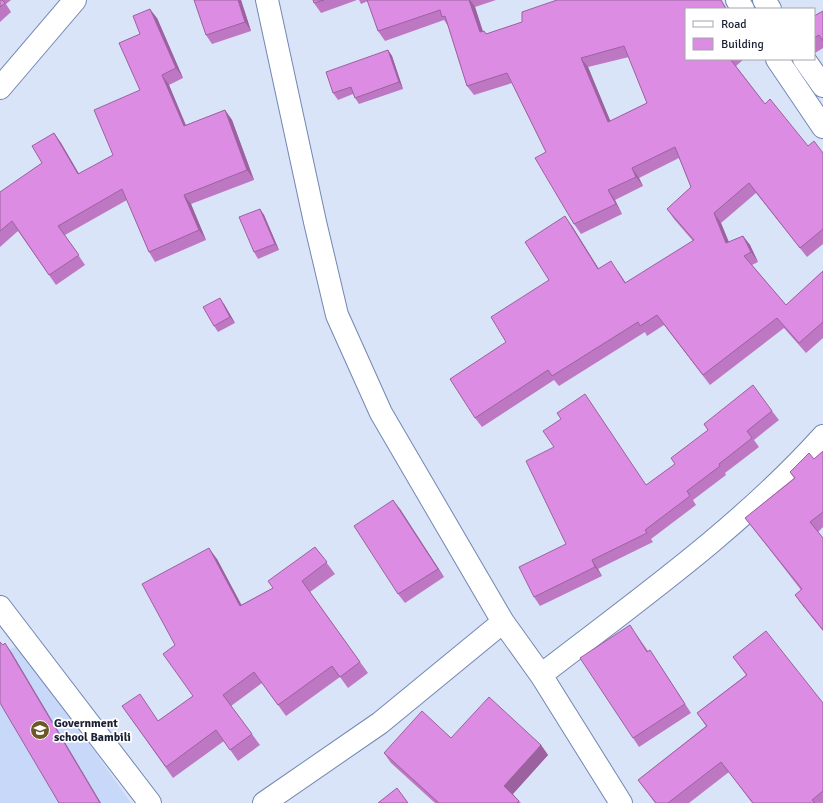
<svg xmlns="http://www.w3.org/2000/svg" width="823" height="803" font-family="Signika,sans-serif">
  <style>
    .built { fill: #c7d8f9 }
    .lines { fill: none; stroke-linecap: round; stroke-linejoin: round }
    .minor-casing { stroke: #7287b3; stroke-width: 24 }
    .minor { stroke: #fff; stroke-width: 22 }
    .wall { fill: #be78c3; fill-rule: evenodd }
    .shaded-wall { fill: #9b629f }
    .building { fill: #dd8ce3; stroke: #9b629f; fill-rule: evenodd }
    .labels { text-anchor: middle; dominant-baseline: central; stroke-width: 3.5; stroke-linejoin: round; paint-order: stroke }
    .poi-label { font-size: 12px; font-weight: bold; fill: #192133; stroke: #fff; text-anchor: start }
  </style>
  <rect width="100%" height="100%" fill="#dae4f8"/>
  <path class="built" d="M19 644 131 803H0V656Z"/>
  <g class="lines">
    <g class="minor-casing">
      <path id="minor" d="M267 0 315 222 337 315 381 413 503 622 541 675 621 803
        M737 0 743 9
        M764 0 770 9
        M777 59 823 127
        M804 59 823 86
        M0 88 75 0
        M0 607 150 803
        M541 675C638 600 740 528 823 436
        M264 803 380 723 503 622"/>
    </g>
    <use href="#minor" class="minor"/>
  </g>
  <path class="wall" d="M0 0H11L6 4 11 12 0 22Z
    M241 0 251 31 212 44 206 35Z
    M313 0H357L321 13 314 3Z
    M359 0H496L475 7 483 31 487 34 522 22 557 0H721L727 9 686 59H744L736 66 765 104 808 146 823 153V244L807 257 756 193 721 223 729 242 743 236 750 245 758 262 752 265 786 305 823 271V338L806 353 784 328 710 385 664 325 647 336 645 332 559 386 554 380 482 427 475 418 506 342 549 280 572 226 599 269 618 271 626 283 693 241 674 219 667 209 691 187 679 158 639 178 643 186 615 200 622 214 581 234 574 224 546 152 512 83 474 95 467 86 448 26 444 20 385 41 378 31 368 1 361 4ZM629 57 647 103 610 121 588 67Z
    M823 11V48L815 53 814 52V16Z
    M157 18 183 78 169 85 186 125 225 110 232 120 254 180 191 204 206 240 155 262 149 252 127 200 65 235 85 265 56 285 18 231 0 247V192L42 163 54 133 61 143 79 174 113 155 140 90Z
    M388 50 392 56 403 89 359 104 355 98 353 94 338 100 333 93Z
    M260 209 264 215 279 250 258 259 254 252Z
    M224 304 235 323 218 332 214 326Z
    M772 411 779 420 754 440 759 447 725 473 726 475 693 500 696 505 651 539 653 542 598 569 602 576 540 606 534 597 566 544 675 464 708 430 704 424Z
    M823 451V527L818 532 823 538V631L802 605 795 595 801 590 745 518 794 478 790 472 814 459Z
    M400 509 444 577 405 603 398 594Z
    M315 547 335 574 310 592 368 673 348 688 340 677 286 716 262 683 231 706 260 745 238 761 224 741 173 778 122 706 158 721 193 696 175 645 217 559 241 605 273 588Z
    M636 634 648 651 656 659 691 713 639 747 633 738Z
    M733 657 823 703V803H752L729 772 689 803H655L638 780 706 726 697 713 746 675Z
    M451 738 541 745 548 755 513 794 521 803H435L391 763 384 753Z"/>
  <path class="shaded-wall" d="M238 0H241L251 31 245 22Z
    M469 0H470L475 7 486 42 480 32Z
    M150 9 157 18 183 78 176 68Z
    M388 50 392 56 403 89 399 82Z
    M581 58 588 67 615 132 608 122Z
    M162 75 169 85 190 136 184 126Z
    M225 110 232 120 254 180 247 170Z
    M54 133 61 143 85 184 78 174Z
    M632 168 639 178 643 186 636 177Z
    M608 190 615 200 622 214 616 204Z
    M184 195 191 204 206 240 199 230Z
    M260 209 264 215 279 250 275 244Z
    M714 213 721 223 733 253 726 243Z
    M565 216 572 226 605 279 598 269Z
    M743 236 750 245 758 262 751 252Z
    M220 298 224 304 235 323 230 317Z
    M393 500 400 509 444 577 438 569Z
    M209 548 217 559 248 617 240 606Z
    M592 560 598 569 602 576 595 567Z
    M5 643 12 653 101 803H100Z
    M541 745 548 755 511 796 504 786Z"/>
  <path class="building" d="M0 0H2L5 3 0 7Z
    M194 0H238L245 22 206 35Z
    M313 0H324L314 3Z
    M367 0H469L480 32 484 31 486 34 522 22V12L557 0H721L726 9H686V59H730L765 104 770 99 808 146 814 141 823 153V229L800 248 749 183 714 213 726 243 743 236 751 252 744 256 786 305 823 271V322L799 343 777 318 703 375 657 315 640 326 638 322 552 376 548 370 475 418 450 379 506 342 491 317 549 280 525 242 565 216 598 269 611 261 625 283 694 240 667 209 691 187 675 147 632 168 636 177 608 190 616 204 574 224 535 158 546 152 507 73 467 86 445 16 442 17 440 10 378 31ZM624 46 647 103 608 122 581 58Z
    M150 9 176 68 162 75 184 126 225 110 247 170 184 195 199 230 149 252 122 189 58 226 79 255 49 275 12 221 0 231V192L42 163 32 146 54 133 78 174 113 155 94 110 140 90 119 43 140 34 133 16Z
    M823 11V41L819 35 814 38V16Z
    M388 50 399 82 355 98 351 87 333 93 326 72Z
    M260 209 275 244 254 252 239 217Z
    M220 298 230 317 214 326 203 307Z
    M753 385 772 411 747 431 752 438 719 464 720 466 687 491 690 496 645 530 647 533 592 560 595 567 534 597 519 567 566 544 526 461 554 447 543 431 561 419 557 413 585 394 646 485 675 464 671 458 708 430 704 424Z
    M823 451V512L810 522 823 538V630L795 595 802 589 745 518 795 478 790 472 809 453 814 459Z
    M393 500 438 569 398 594 354 526Z
    M315 547 327 562 302 581 360 662 340 677 332 666 278 705 254 672 223 695 252 734 230 750 216 730 166 767 122 706 140 694 158 721 193 696 163 654 175 645 142 584 209 548 240 606 273 588 268 581Z
    M630 625 647 652 650 650 685 704 633 738 580 658Z
    M766 631 823 703V791L812 800 815 803H753L721 762 668 803H656L638 780 707 726 697 713 747 675 733 657Z
    M0 642 3 645 5 643 100 803H59L0 703Z
    M489 697 541 745 504 786 519 801 517 803H439L384 753 422 711 451 738Z
    M397 788 408 803H378Z"/>
  <defs>
    <g id="school-disc" transform="scale(1)"><circle r="9.5" fill="#6e5828" stroke="#fff"/><path d="M0-5L7-2L0 1L-7-2ZM-4 1L0 2.5L4 1V4Q0 6-4 4Z" fill="#fff"/></g>
  </defs>
  <g fill-rule="evenodd">
    <use href="#school-disc" x="40" y="730"/>
  </g>
  <g class="labels">
    <g class="poi-label">
      <text x="54" y="723">Government<tspan x="54" dy="14">school Bambili</tspan></text>
    </g>
  </g>
  <rect x="685" y="8" width="130" height="52" fill="#ffffff" stroke="#a3a6ad"/>
  <rect x="693" y="21" width="20" height="6" fill="#ffffff" stroke="#a3a6ad"/>
  <text x="721" y="28" font-size="12" fill="#192133">Road</text>
  <rect x="693" y="38" width="20" height="12" fill="#dd8ce3" stroke="#a3a6ad"/>
  <text x="721" y="48" font-size="12" fill="#192133">Building</text>
</svg>
